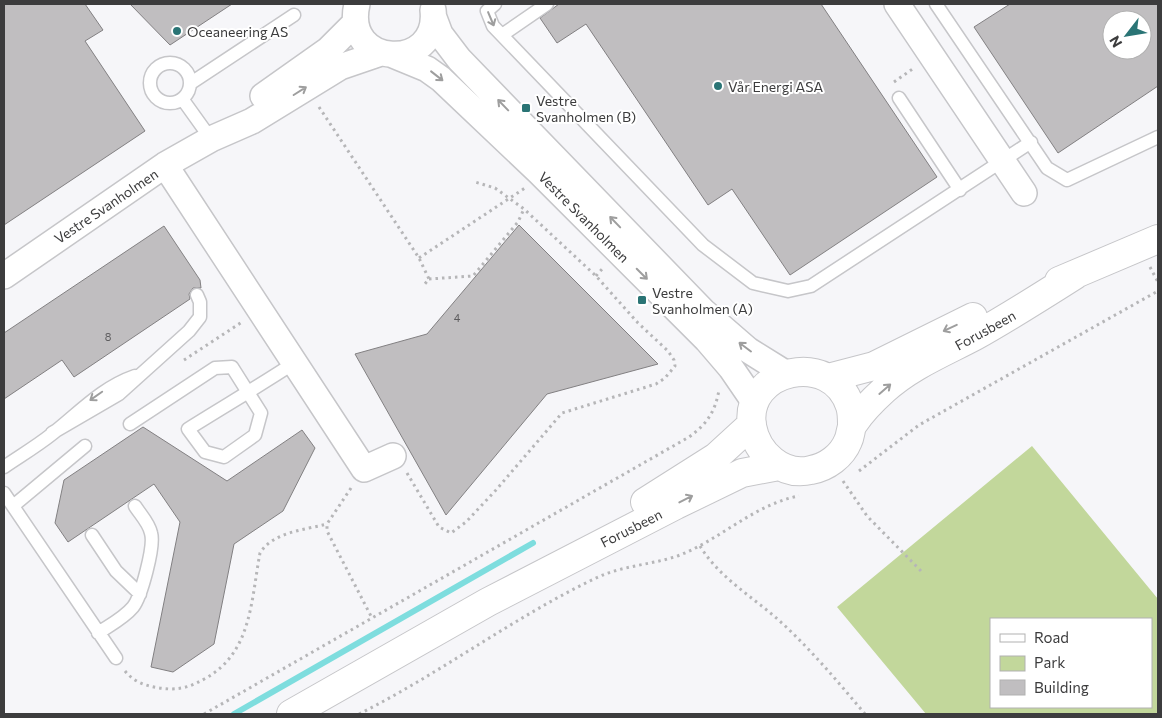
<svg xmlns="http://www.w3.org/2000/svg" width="1162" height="718" font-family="Commissioner,sans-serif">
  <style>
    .green { fill: #c2d79b; fill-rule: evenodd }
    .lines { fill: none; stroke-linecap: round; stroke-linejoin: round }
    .stream { stroke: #7eddde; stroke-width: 6 }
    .building { fill: #c0bec0; stroke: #828082; fill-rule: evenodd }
    .service-casing { stroke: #c6c6c9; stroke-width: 15 }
    .minor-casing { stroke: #c6c6c9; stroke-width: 28 }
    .secondary-casing { stroke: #c6c6c9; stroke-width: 30 }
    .path { stroke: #b6b6b8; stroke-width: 3; stroke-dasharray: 2.5 4; stroke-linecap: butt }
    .service { stroke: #fff; stroke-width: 12 }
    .minor { stroke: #fff; stroke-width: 25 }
    .secondary { stroke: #fff; stroke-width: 28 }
    .oneway { stroke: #9e9e9e }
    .poi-dot { fill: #2a7475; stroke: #fff; stroke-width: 2 }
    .labels { text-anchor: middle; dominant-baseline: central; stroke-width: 4; stroke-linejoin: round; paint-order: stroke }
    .number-label { font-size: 11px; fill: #5d5c5e }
    .poi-label { font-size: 14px; fill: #3c3c3d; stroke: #fff; text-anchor: start }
    .street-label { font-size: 14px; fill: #3c3c3d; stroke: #fff }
  </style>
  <rect width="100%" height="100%" fill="#f6f6f9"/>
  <path class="green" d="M1032 446 1158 599V714H926L837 607ZM991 619H1151V707H991Z"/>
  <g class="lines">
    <path class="stream" d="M234 714 533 543"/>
  </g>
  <path class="building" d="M4 4H85L103 30 85 41 145 131 4 225Z
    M130 4H232L170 45Z
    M559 4H821L937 177 790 275 732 189 708 205 586 24 557 43 540 18Z
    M1010 4H1158V86L1058 153 974 27ZM1112 20H1142V50H1112Z
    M519 225 658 364 547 394 446 515 355 354 427 334Z
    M164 226 200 280 201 288H193L189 294 190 299 74 377 62 360 4 399V333Z
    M143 427 227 481 302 430 315 448 283 511 234 544 214 644 173 672 151 667 180 522 154 484 68 542 55 523 64 480Z"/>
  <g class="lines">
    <g class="service-casing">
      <path id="service" d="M495 4 487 11 493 26 703 245 753 283 788 291 811 286 1031 142
        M936 4 1047 168 1067 180 1158 137
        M502 35 547 4
        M150 83a20 20 0 1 1 40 0a20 20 0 1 1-40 0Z
        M191 83 294 15
        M899 98 960 190
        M183 100 211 139
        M130 424 215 368 232 367 261 413 255 435 224 457 205 452 188 429C223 407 259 386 294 363
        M52 433 119 394 189 331 200 317V302L197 295
        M4 467C20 456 37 446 52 434 80 412 101 388 135 376
        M4 493 116 658
        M13 506 85 446
        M92 535 116 571 140 594
        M98 633C110 625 124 618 133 607 141 597 155 546 151 533 149 523 140 514 135 506"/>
    </g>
    <g class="minor-casing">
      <path id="minor" d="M357 4C342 68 440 72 433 10
        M897 4 1024 193
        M434 18 440 34 459 59 703 311 748 350 785 373
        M393 55 427 69 441 79 539 172 707 340 731 368 755 403
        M263 96 328 50 355 23
        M165 165 364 469 393 456
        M4 276 165 165 211 139 252 121 340 67 381 53"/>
    </g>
    <g class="secondary-casing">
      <path id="secondary" d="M1059 281 1158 239
        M828 378 874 366 973 317
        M852 425C852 419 852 412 850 406 832 349 743 369 752 426 757 453 782 477 811 470 827 467 842 456 848 441 851 435 850 428 854 423 862 411 873 400 884 390 910 366 945 352 975 336 1009 317 1042 296 1075 275
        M645 502 716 457 752 424
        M291 714 488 602 676 505 742 473 779 466"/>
    </g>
    <path class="path" d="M894 82 914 68
      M319 107 419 258 429 279 423 286
      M419 258 525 188
      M1150 267 1158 282
      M596 276 603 268
      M429 279 473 276 518 222 524 209
      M184 360 242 322
      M859 471 919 425 1158 291
      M407 473 439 527 451 533 466 522 496 490 562 413 656 384 665 378 675 366 674 360 668 351 638 323 596 276 524 209 495 188 475 182
      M843 481 867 516 923 573
      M351 488 327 524V531L372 618
      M700 546C720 579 755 598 783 624 813 652 839 683 865 714
      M125 671C136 685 154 688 170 689 184 689 194 685 206 678 252 652 251 600 260 553 273 532 304 530 327 524
      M204 714 689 437C707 424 715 412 719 390
      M359 714C441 673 514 617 596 578 623 565 653 565 680 555 721 539 755 504 799 496"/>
    <use href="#service" class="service"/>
    <use href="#minor" class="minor"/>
    <use href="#secondary" class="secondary"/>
  </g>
  <defs><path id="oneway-shaft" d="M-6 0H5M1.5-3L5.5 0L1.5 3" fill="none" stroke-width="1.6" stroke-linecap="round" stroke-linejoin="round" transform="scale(1.25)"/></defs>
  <g class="oneway">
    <use href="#oneway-shaft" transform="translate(491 19) rotate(67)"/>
    <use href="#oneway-shaft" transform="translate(437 76) rotate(38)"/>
    <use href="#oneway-shaft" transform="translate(300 91) rotate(-32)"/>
    <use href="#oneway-shaft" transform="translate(503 105) rotate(-134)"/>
    <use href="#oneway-shaft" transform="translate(615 222) rotate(-134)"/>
    <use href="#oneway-shaft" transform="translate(642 274) rotate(45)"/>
    <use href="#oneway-shaft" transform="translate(950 328) rotate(155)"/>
    <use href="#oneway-shaft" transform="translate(745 347) rotate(-143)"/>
    <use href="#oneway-shaft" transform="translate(885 389) rotate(-41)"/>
    <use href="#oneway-shaft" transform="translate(96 396) rotate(145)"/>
    <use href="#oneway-shaft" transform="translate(686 499) rotate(-27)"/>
  </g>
  <g class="poi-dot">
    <circle cx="177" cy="31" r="5"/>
    <circle cx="718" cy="86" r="5"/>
    <rect x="521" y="103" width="10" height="10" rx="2.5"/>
    <rect x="637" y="295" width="10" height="10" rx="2.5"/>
  </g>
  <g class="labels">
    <g class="number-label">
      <text x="457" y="317">4</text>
      <text x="108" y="336">8</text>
    </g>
    <g class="poi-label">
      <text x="187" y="31">Oceaneering AS</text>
      <text x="728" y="86">Vår Energi ASA</text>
      <text x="536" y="100">Vestre<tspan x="536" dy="16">Svanholmen (B)</tspan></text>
      <text x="652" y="292">Vestre<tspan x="652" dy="16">Svanholmen (A)</tspan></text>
    </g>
    <g class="street-label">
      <text transform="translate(106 206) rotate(-34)">Vestre Svanholmen</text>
      <text transform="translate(584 217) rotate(45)">Vestre Svanholmen</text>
      <text transform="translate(985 330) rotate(-29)">Forusbeen</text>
      <text transform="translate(631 528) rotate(-27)">Forusbeen</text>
    </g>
  </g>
  <rect width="1162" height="718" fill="none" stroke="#3c3c3d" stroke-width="10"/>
  <rect x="990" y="618" width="162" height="90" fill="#ffffff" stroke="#b1b1b1"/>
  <rect x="1000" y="634" width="25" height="8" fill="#ffffff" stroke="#b1b1b1"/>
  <text x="1034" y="643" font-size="15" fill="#3c3c3d">Road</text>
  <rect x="1000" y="656" width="25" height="15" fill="#c2d79b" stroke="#b1b1b1"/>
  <text x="1034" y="668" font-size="15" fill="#3c3c3d">Park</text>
  <rect x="1000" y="680" width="25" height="15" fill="#c0bec0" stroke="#b1b1b1"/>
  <text x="1034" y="693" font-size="15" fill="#3c3c3d">Building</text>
  <g transform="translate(1127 35) rotate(239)"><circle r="24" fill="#ffffff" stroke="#b1b1b1"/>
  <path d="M0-4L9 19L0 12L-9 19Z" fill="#2a7475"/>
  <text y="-8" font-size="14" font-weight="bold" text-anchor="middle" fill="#3c3c3d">N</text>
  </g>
</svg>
